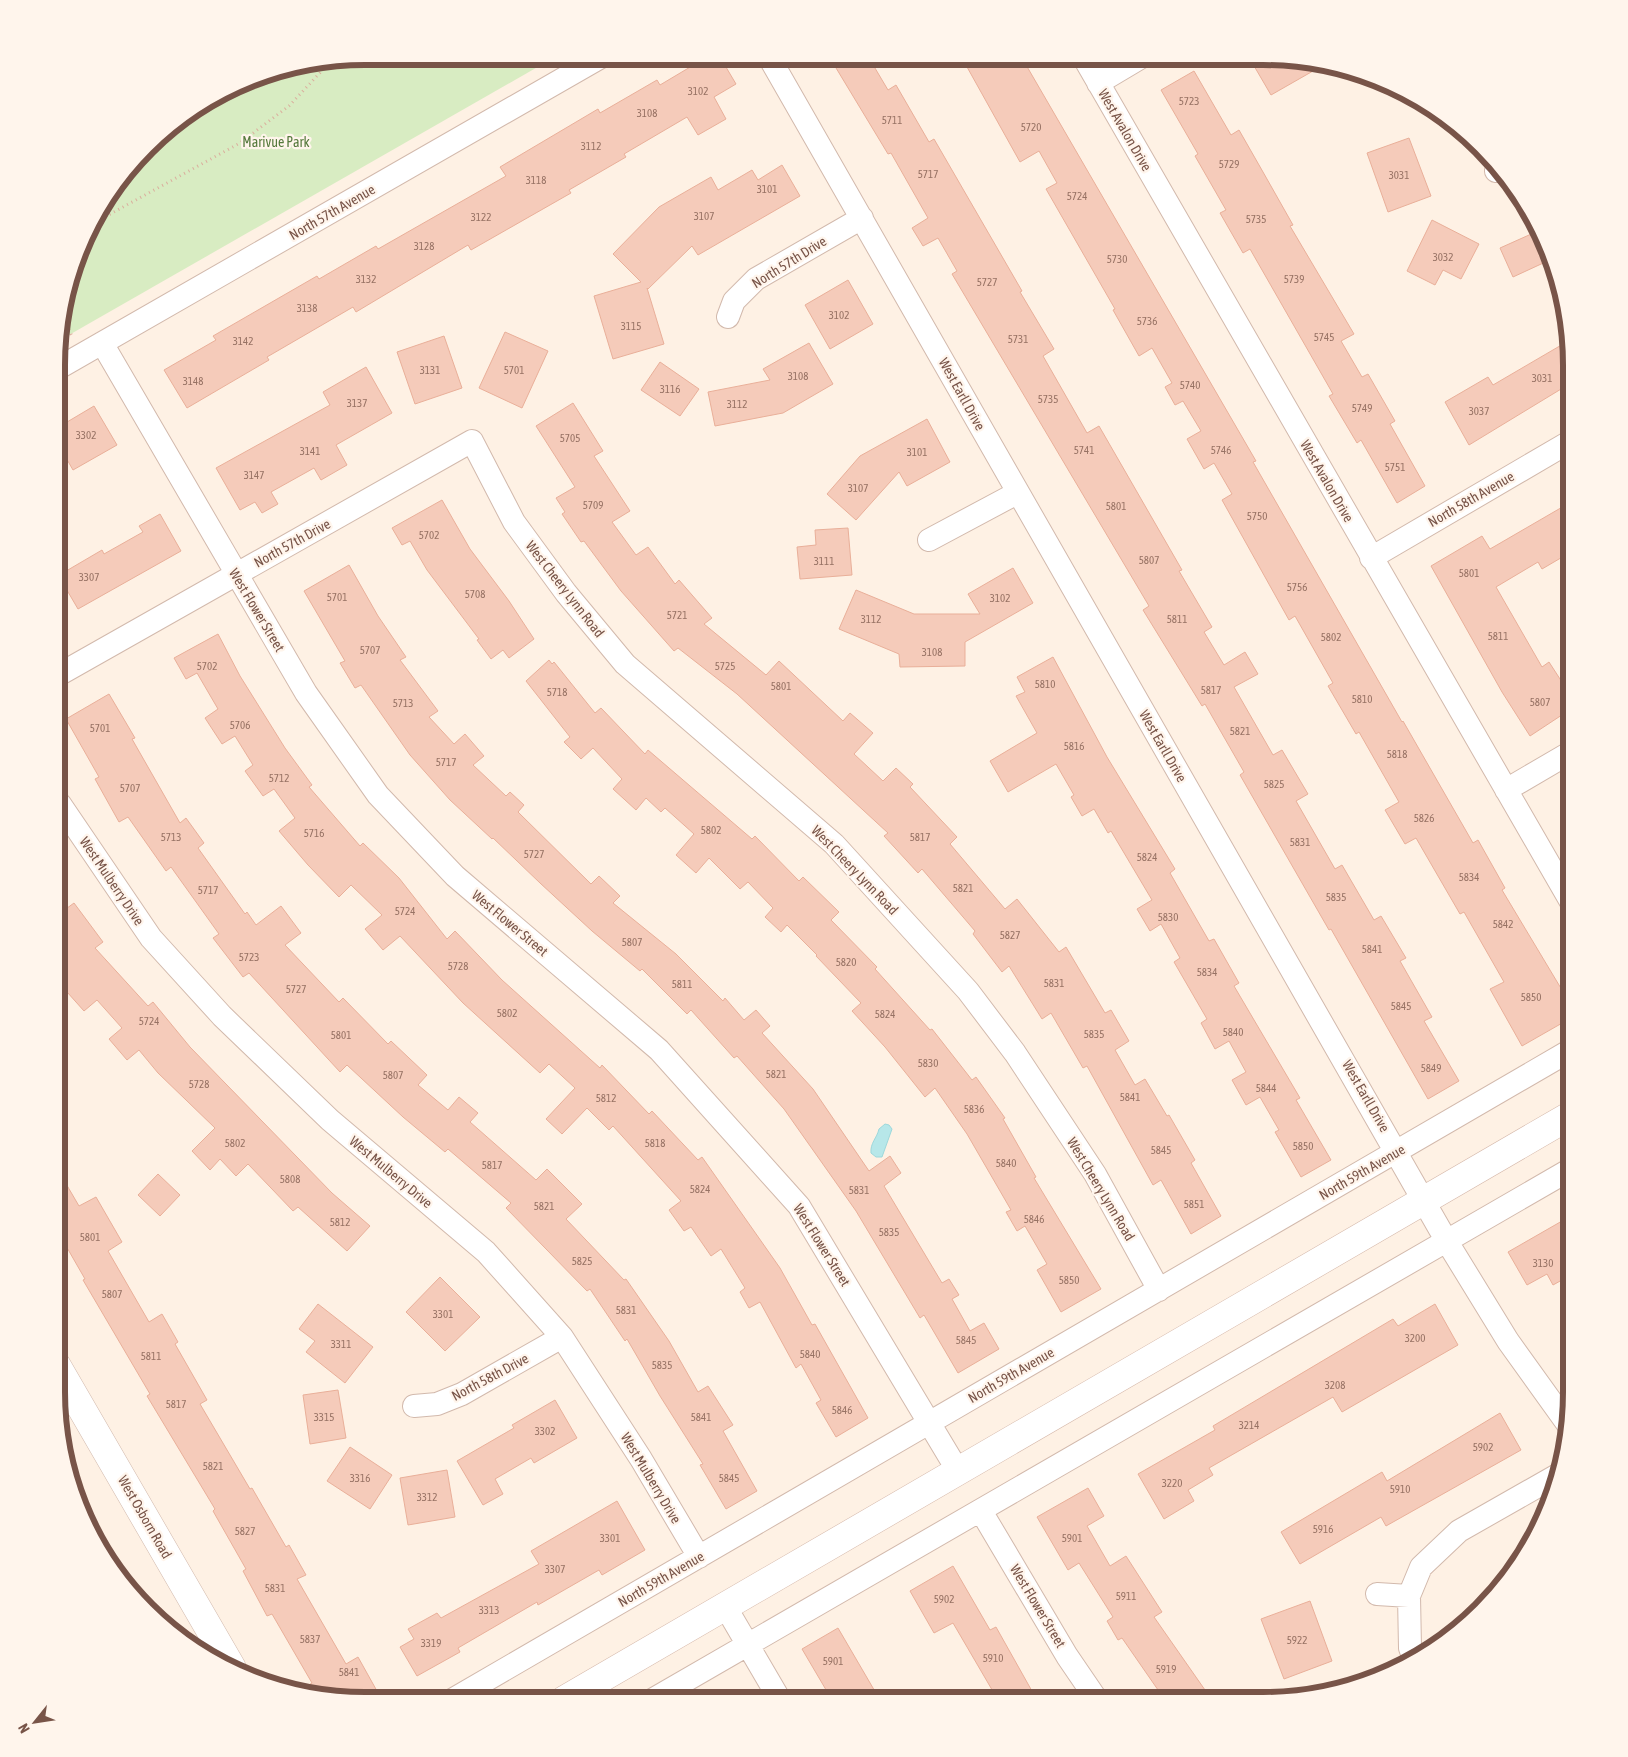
<svg xmlns="http://www.w3.org/2000/svg" width="1628" height="1757" font-family="'Asap Condensed',sans-serif">
  <style>
    .green { fill: #d8ecc2 }
    .water { fill: #b7e7e9; stroke: #9dd8db }
    .building { fill: #f5cbba; stroke: #e9af99 }
    .lines { fill: none; stroke-linecap: round; stroke-linejoin: round }
    .minor-casing { stroke: #d2b9ac; stroke-width: 24 }
    .tertiary-casing { stroke: #d2b9ac; stroke-width: 29 }
    .secondary-casing { stroke: #d5b8aa; stroke-width: 29 }
    .path { stroke: #daae9d; stroke-width: 3; stroke-dasharray: 1 4; stroke-linecap: butt }
    .minor { stroke: #fff; stroke-width: 22 }
    .tertiary { stroke: #fff; stroke-width: 28 }
    .secondary { stroke: #fff; stroke-width: 28 }
    .labels { text-anchor: middle; dominant-baseline: central; stroke-width: 4.5; stroke-linejoin: round; paint-order: stroke }
    .number-label { font-size: 11px; fill: #977264 }
    .street-label { font-size: 14px; fill: #785448; stroke: #fff5ec }
    .park-label { font-size: 14px; fill: #55793c; stroke: #fff5ec }
    .rim { fill: none; stroke: #785448; stroke-width: 6 }
  </style>
  <rect width="100%" height="100%" fill="#fef1e4"/>
  <path class="green" d="M365 56 555 57 62 339V305L97 211 162 133 265 73Z"/>
  <path class="water" d="M885 1124 889 1125 892 1129 882 1157H876L871 1153C870 1143 877 1138 879 1129Z"/>
  <path class="building" d="M707 57H720L736 84 714 97 726 119 698 135 687 117 624 154 626 157 569 190 571 193 471 250 468 245 356 312 353 307 267 357 269 360 187 408 164 370 216 340 213 336 317 276 319 279 376 246 378 249 506 176 500 167 598 109 600 113 657 80 660 85Z
    M830 58H869L888 90 896 85 929 142 934 139 1022 291 1020 292 1054 349 1043 356 1087 433 1099 426 1182 570 1179 571 1212 627 1204 632 1224 665 1245 652 1258 674 1234 687 1273 755 1282 750 1308 794 1296 801 1335 869 1342 865 1374 920 1381 916 1406 958 1400 961 1432 1017 1424 1021 1459 1081 1428 1099 1331 929 1329 930 1240 775 1244 772 1205 704 1202 706 1143 610 1149 606 952 274 957 271 938 238 923 246 912 228 928 218 891 153 888 154Z
    M962 58H1022L1256 461 1253 462 1402 722 1403 721 1473 843 1478 840 1505 888 1502 890 1571 1005V1018L1522 1046 1490 989 1504 982 1464 912 1460 914 1416 838 1405 844 1385 810 1399 802 1359 732 1356 734 1328 686 1333 683 1295 616 1289 620 1222 500 1232 494 1214 463 1204 469 1187 439 1201 431 1183 401 1175 405 1165 387 1172 383 1152 348 1139 356 1113 310 1115 309 1046 189 1057 183 1039 151 1020 162Z
    M1250 59H1303L1307 60 1313 71 1271 95Z
    M1194 71 1231 135 1239 130 1263 172 1293 225 1290 226 1354 334 1341 341 1362 377 1368 374 1395 421 1390 424 1425 486 1397 503 1361 440 1357 443 1329 396 1333 394 1250 249 1243 253 1220 213 1226 210 1195 156 1198 154 1161 90Z
    M1409 138 1431 196 1388 212 1367 153Z
    M782 165 800 196 698 255 692 246 648 289 647 288 664 344 613 359 594 296 641 282 613 254 659 207 711 177 718 190 752 170 758 180Z
    M1432 220 1479 244 1461 279 1443 270 1435 285 1407 271Z
    M1538 231 1552 259 1513 277 1500 248Z
    M848 280 873 324 830 349 805 305Z
    M505 332 548 351 522 408 479 388Z
    M444 336 462 388 415 404 397 352Z
    M1570 340 1571 383 1469 445 1445 402 1488 377 1493 385Z
    M809 343 833 384 783 413 715 426 708 392 770 380 763 369Z
    M660 362 699 389 680 416 641 390Z
    M366 367 392 413 336 445 347 465 321 480 314 468 271 492 278 504 262 513 255 502 240 510 216 468 330 405 323 392Z
    M573 403 603 451 594 456 630 511 612 522 636 555 648 547 675 584 679 580 712 618 704 624 766 675 779 661 843 721 850 713 873 733 854 754 883 781 896 768 913 784 910 787 957 837 950 844 1005 909 1017 899 1059 952 1066 947 1105 1013 1111 1010 1129 1041 1115 1050 1135 1085 1145 1079 1167 1116 1169 1115 1195 1160 1191 1163 1221 1216 1191 1234 1161 1180 1153 1185 1087 1066 1083 1068 1051 1013 1042 1019 1009 966 1002 972 973 934 975 931 922 869 918 873 884 836 888 833 737 694 678 648 674 651 621 591 584 541 581 542 562 514 565 512 556 498 575 487 536 426Z
    M94 406 117 445 73 470 61 449 62 425Z
    M927 419 950 462 907 486 899 472 856 520 827 494 860 456Z
    M442 500 470 549 509 601 534 639 509 658 503 650 491 659 477 640 479 639 427 570 410 541 402 545 392 528Z
    M1571 502V552L1542 569 1538 562 1496 587 1542 667 1549 662 1571 696V709L1530 736 1502 692 1431 566 1482 536 1490 549Z
    M160 514 181 551 78 609 61 580V574L102 550 104 554 143 532 139 526Z
    M848 528 852 575 800 579 797 547 816 545 815 530Z
    M349 565 378 616 406 657 400 660 438 711 429 717 454 744 465 734 484 756 473 765 506 796 510 792 524 805 518 812 591 884 599 876 620 896 613 903 676 954 723 1001 725 998 744 1020 756 1010 770 1026 762 1033 813 1089 869 1171 890 1156 901 1173 884 1186 942 1283 949 1279 959 1295 952 1299 970 1331 984 1323 999 1349 958 1373 924 1315 920 1318 856 1211 784 1109 737 1056 734 1058 691 1010 687 1014 642 969 640 971 592 931 540 883 493 838 492 839 450 800 410 755 361 685 355 688 340 663 345 661 304 591Z
    M1013 568 1033 603 965 642V666L900 667 899 654 839 629 856 590 914 614H980L968 594Z
    M218 634 240 676 285 748 312 785 309 787 360 846 363 843 399 878 447 939 455 931 502 980 600 1068 602 1065 649 1114 652 1111 698 1160 702 1157 780 1268 812 1325 815 1324 868 1418 836 1437 816 1403 821 1400 801 1364 796 1368 760 1302 749 1308 740 1292 745 1288 721 1249 711 1256 691 1227 684 1231 669 1210 681 1201 613 1126 609 1130 587 1108 562 1134 546 1119 575 1088 549 1064 540 1073 463 1003 400 936 383 950 365 929 382 915 351 885 339 897 308 865 279 831 295 818 274 789 263 796 245 771 253 765 235 736 222 744 205 718 218 709 197 673 186 679 174 658Z
    M1053 657 1107 757 1175 869 1170 873 1209 941 1214 939 1239 983 1234 986 1300 1098 1296 1100 1331 1160 1301 1177 1275 1132 1279 1130 1260 1097 1246 1105 1232 1080 1246 1072 1229 1041 1215 1049 1201 1023 1207 1019 1174 962 1180 958 1161 924 1150 931 1137 909 1152 900 1111 831 1108 833 1094 809 1082 816 1071 797 1074 795 1056 764 1008 792 990 761 1037 733 1016 696 1025 692 1017 677Z
    M549 660 552 664 554 662 595 713 601 708 645 754 648 750 752 839 755 836 799 881 803 877 839 912 831 920 877 967 875 969 930 1030 932 1029 972 1080 976 1077 1005 1118 1003 1119 1036 1177 1034 1178 1101 1289 1061 1312 1037 1270 1047 1264 1025 1226 1017 1231 1006 1212 1011 1210 967 1134 935 1088 925 1097 885 1047 852 1011 861 1003 816 956 817 955 787 925 781 932 765 917 773 908 748 882 740 889 709 858 696 873 676 855 694 834 665 808 661 812 646 798 636 810 613 789 622 779 593 748 581 759 564 742 570 737 526 681Z
    M109 694 135 738 132 739 180 823 186 818 204 843 198 848 245 914 247 912 256 925 281 906 301 933 285 945 339 1002 343 998 388 1044 391 1041 427 1075 418 1085 448 1110 459 1097 478 1113 470 1122 536 1180 547 1169 582 1204 566 1219 624 1280 626 1279 669 1341 698 1392 708 1386 733 1425 723 1431 757 1491 726 1509 700 1465 703 1464 660 1396 627 1339 625 1341 590 1289 587 1291 506 1208 511 1203 448 1149 445 1152 403 1117 347 1065 340 1072 249 973 243 977 213 938 219 934 171 867 166 871 128 817 119 822 95 779 99 777 66 719Z
    M74 903 103 942 95 948 148 1006 153 1002 190 1047 332 1193 370 1226 347 1251 298 1207 293 1211 248 1164 236 1176 220 1159 210 1170 192 1151 215 1128 158 1073 139 1050 127 1060 109 1039 122 1028 97 1000 84 1011 59 983V914Z
    M58 1170 79 1206 96 1197 122 1242 108 1251 149 1322 162 1314 178 1342 175 1344 207 1400 200 1404 250 1489 252 1488 286 1547 289 1545 306 1575 297 1579 346 1664 358 1657 382 1700H345L297 1692 312 1683 272 1614 267 1616 243 1571 246 1569 213 1511 215 1509 147 1396 150 1394 83 1280 85 1279 58 1232Z
    M158 1174 180 1195 160 1216 138 1195Z
    M1562 1221 1571 1237V1275L1553 1285 1547 1274 1527 1285 1508 1252Z
    M440 1277 480 1317 445 1351 406 1312Z
    M318 1304 373 1347 345 1383 306 1352 315 1341 299 1329Z
    M1435 1304 1458 1345 1342 1412 1333 1397 1209 1468 1213 1475 1188 1490 1194 1501 1164 1519 1138 1474 1215 1430 1213 1426 1393 1319 1398 1326Z
    M338 1390 346 1438 310 1444 303 1395Z
    M555 1400 577 1438 534 1463 531 1458 495 1479 503 1494 483 1505 457 1461 514 1428 512 1425Z
    M1500 1413 1521 1450 1386 1526 1381 1517 1300 1564 1281 1532 1382 1472 1387 1481Z
    M350 1447 392 1475 370 1509 327 1481Z
    M447 1470 455 1517 408 1525 400 1478Z
    M1088 1488 1104 1516 1087 1526 1110 1566 1126 1556 1162 1612 1154 1617 1212 1700H1165L1122 1638 1118 1640 1107 1621 1113 1617 1079 1563 1068 1570 1037 1517Z
    M617 1501 645 1550 602 1575 599 1570 538 1605 537 1602 458 1648 460 1652 417 1676 400 1647 414 1639 408 1629 437 1613 441 1618 539 1564 531 1551Z
    M953 1566 990 1630 996 1627 1037 1700H998L953 1623 934 1633 910 1591Z
    M1310 1601 1332 1661 1284 1679 1261 1619Z
    M838 1628 880 1700H832L802 1649Z"/>
  <g class="lines">
    <g class="minor-casing">
      <path id="minor" d="M769 57 1446 1240 1508 1341 1569 1426
        M1084 58 1571 902
        M1098 83 1140 58
        M1496 171 1499 169
        M728 317 734 301 756 279 862 218
        M102 343 306 693 378 795 455 876 659 1050 799 1206 958 1471
        M62 366 601 57
        M929 540 1017 493
        M1371 558 1571 441
        M60 674 472 441 514 522 566 593 625 664 834 844 968 991 1015 1053 1095 1174 1159 1290
        M1506 790 1571 752
        M60 804 151 938 222 1016 330 1120 486 1252 562 1337 641 1459 699 1557
        M414 1406 437 1404 462 1394 562 1337
        M981 1511 1067 1656 1097 1700
        M1377 1594 1409 1596
        M725 1606 780 1700
        M1414 1659 1410 1648 1409 1596 1421 1567 1459 1531 1561 1473
        M452 1700 1571 1050
        M652 1700 1571 1169"/>
    </g>
    <g class="tertiary-casing">
      <path id="tertiary" d="M57 1366 232 1668"/>
    </g>
    <g class="secondary-casing">
      <path id="secondary" d="M564 1700 1571 1115"/>
    </g>
    <path class="path" d="M92 224 240 143 289 106 330 62
      M62 316 72 336"/>
    <use href="#minor" class="minor"/>
    <use href="#tertiary" class="tertiary"/>
    <use href="#secondary" class="secondary"/>
  </g>
  <g class="labels">
    <g class="number-label">
      <text x="698" y="91">3102</text>
      <text x="1189" y="101">5723</text>
      <text x="647" y="113">3108</text>
      <text x="892" y="120">5711</text>
      <text x="1031" y="127">5720</text>
      <text x="591" y="146">3112</text>
      <text x="1229" y="164">5729</text>
      <text x="928" y="174">5717</text>
      <text x="1399" y="175">3031</text>
      <text x="536" y="180">3118</text>
      <text x="767" y="189">3101</text>
      <text x="1077" y="196">5724</text>
      <text x="704" y="216">3107</text>
      <text x="481" y="217">3122</text>
      <text x="1256" y="219">5735</text>
      <text x="424" y="246">3128</text>
      <text x="1443" y="257">3032</text>
      <text x="1117" y="259">5730</text>
      <text x="366" y="279">3132</text>
      <text x="1294" y="279">5739</text>
      <text x="987" y="282">5727</text>
      <text x="307" y="308">3138</text>
      <text x="839" y="315">3102</text>
      <text x="1147" y="321">5736</text>
      <text x="631" y="326">3115</text>
      <text x="1324" y="337">5745</text>
      <text x="1018" y="339">5731</text>
      <text x="243" y="341">3142</text>
      <text x="430" y="370">3131</text>
      <text x="514" y="370">5701</text>
      <text x="798" y="376">3108</text>
      <text x="1542" y="378">3031</text>
      <text x="193" y="381">3148</text>
      <text x="1190" y="385">5740</text>
      <text x="670" y="389">3116</text>
      <text x="1048" y="399">5735</text>
      <text x="357" y="403">3137</text>
      <text x="737" y="404">3112</text>
      <text x="1362" y="408">5749</text>
      <text x="1479" y="411">3037</text>
      <text x="86" y="435">3302</text>
      <text x="570" y="438">5705</text>
      <text x="1084" y="450">5741</text>
      <text x="1221" y="450">5746</text>
      <text x="310" y="451">3141</text>
      <text x="917" y="452">3101</text>
      <text x="1395" y="467">5751</text>
      <text x="254" y="475">3147</text>
      <text x="858" y="488">3107</text>
      <text x="593" y="505">5709</text>
      <text x="1116" y="506">5801</text>
      <text x="1257" y="516">5750</text>
      <text x="429" y="535">5702</text>
      <text x="1149" y="560">5807</text>
      <text x="824" y="561">3111</text>
      <text x="1469" y="573">5801</text>
      <text x="89" y="577">3307</text>
      <text x="1297" y="587">5756</text>
      <text x="475" y="594">5708</text>
      <text x="337" y="597">5701</text>
      <text x="1000" y="598">3102</text>
      <text x="677" y="615">5721</text>
      <text x="871" y="619">3112</text>
      <text x="1177" y="619">5811</text>
      <text x="1498" y="636">5811</text>
      <text x="1331" y="637">5802</text>
      <text x="370" y="650">5707</text>
      <text x="932" y="652">3108</text>
      <text x="207" y="666">5702</text>
      <text x="725" y="666">5725</text>
      <text x="1045" y="684">5810</text>
      <text x="781" y="686">5801</text>
      <text x="1211" y="690">5817</text>
      <text x="557" y="692">5718</text>
      <text x="1362" y="699">5810</text>
      <text x="1540" y="702">5807</text>
      <text x="403" y="703">5713</text>
      <text x="240" y="725">5706</text>
      <text x="100" y="728">5701</text>
      <text x="1240" y="731">5821</text>
      <text x="1074" y="746">5816</text>
      <text x="1397" y="754">5818</text>
      <text x="446" y="762">5717</text>
      <text x="279" y="778">5712</text>
      <text x="1274" y="784">5825</text>
      <text x="130" y="788">5707</text>
      <text x="1424" y="818">5826</text>
      <text x="711" y="830">5802</text>
      <text x="314" y="833">5716</text>
      <text x="171" y="837">5713</text>
      <text x="920" y="837">5817</text>
      <text x="1300" y="842">5831</text>
      <text x="534" y="854">5727</text>
      <text x="1147" y="857">5824</text>
      <text x="1469" y="877">5834</text>
      <text x="963" y="888">5821</text>
      <text x="208" y="890">5717</text>
      <text x="1336" y="897">5835</text>
      <text x="405" y="911">5724</text>
      <text x="1168" y="917">5830</text>
      <text x="1503" y="924">5842</text>
      <text x="1010" y="935">5827</text>
      <text x="632" y="942">5807</text>
      <text x="1372" y="949">5841</text>
      <text x="249" y="957">5723</text>
      <text x="846" y="962">5820</text>
      <text x="458" y="966">5728</text>
      <text x="1207" y="972">5834</text>
      <text x="1054" y="983">5831</text>
      <text x="682" y="984">5811</text>
      <text x="296" y="989">5727</text>
      <text x="1531" y="997">5850</text>
      <text x="1401" y="1006">5845</text>
      <text x="507" y="1013">5802</text>
      <text x="885" y="1014">5824</text>
      <text x="149" y="1021">5724</text>
      <text x="1233" y="1032">5840</text>
      <text x="1094" y="1034">5835</text>
      <text x="341" y="1035">5801</text>
      <text x="928" y="1063">5830</text>
      <text x="1431" y="1068">5849</text>
      <text x="776" y="1074">5821</text>
      <text x="393" y="1075">5807</text>
      <text x="199" y="1084">5728</text>
      <text x="1266" y="1088">5844</text>
      <text x="1130" y="1097">5841</text>
      <text x="606" y="1098">5812</text>
      <text x="974" y="1109">5836</text>
      <text x="235" y="1143">5802</text>
      <text x="655" y="1143">5818</text>
      <text x="1303" y="1146">5850</text>
      <text x="1161" y="1150">5845</text>
      <text x="1006" y="1163">5840</text>
      <text x="492" y="1165">5817</text>
      <text x="290" y="1179">5808</text>
      <text x="700" y="1189">5824</text>
      <text x="859" y="1190">5831</text>
      <text x="1194" y="1204">5851</text>
      <text x="544" y="1206">5821</text>
      <text x="1034" y="1219">5846</text>
      <text x="340" y="1222">5812</text>
      <text x="889" y="1232">5835</text>
      <text x="90" y="1237">5801</text>
      <text x="582" y="1261">5825</text>
      <text x="1543" y="1263">3130</text>
      <text x="1069" y="1280">5850</text>
      <text x="112" y="1294">5807</text>
      <text x="626" y="1310">5831</text>
      <text x="443" y="1314">3301</text>
      <text x="1415" y="1338">3200</text>
      <text x="966" y="1340">5845</text>
      <text x="341" y="1344">3311</text>
      <text x="810" y="1354">5840</text>
      <text x="151" y="1356">5811</text>
      <text x="662" y="1365">5835</text>
      <text x="1335" y="1385">3208</text>
      <text x="176" y="1404">5817</text>
      <text x="842" y="1410">5846</text>
      <text x="324" y="1417">3315</text>
      <text x="701" y="1417">5841</text>
      <text x="1249" y="1425">3214</text>
      <text x="545" y="1431">3302</text>
      <text x="1483" y="1447">5902</text>
      <text x="213" y="1466">5821</text>
      <text x="360" y="1478">3316</text>
      <text x="729" y="1478">5845</text>
      <text x="1172" y="1483">3220</text>
      <text x="1400" y="1489">5910</text>
      <text x="427" y="1497">3312</text>
      <text x="1323" y="1529">5916</text>
      <text x="245" y="1531">5827</text>
      <text x="610" y="1538">3301</text>
      <text x="1072" y="1538">5901</text>
      <text x="555" y="1569">3307</text>
      <text x="275" y="1588">5831</text>
      <text x="1126" y="1596">5911</text>
      <text x="944" y="1599">5902</text>
      <text x="489" y="1610">3313</text>
      <text x="310" y="1639">5837</text>
      <text x="1297" y="1640">5922</text>
      <text x="431" y="1643">3319</text>
      <text x="993" y="1658">5910</text>
      <text x="833" y="1661">5901</text>
      <text x="1166" y="1669">5919</text>
      <text x="349" y="1672">5841</text>
    </g>
    <g class="street-label">
      <text transform="translate(1125 130) rotate(60)">West Avalon Drive</text>
      <text transform="translate(332 212) rotate(-30)">North 57th Avenue</text>
      <text transform="translate(789 262) rotate(-32)">North 57th Drive</text>
      <text transform="translate(962 394) rotate(61)">West Earll Drive</text>
      <text transform="translate(1327 481) rotate(60)">West Avalon Drive</text>
      <text transform="translate(1471 499) rotate(-30)">North 58th Avenue</text>
      <text transform="translate(292 543) rotate(-29)">North 57th Drive</text>
      <text transform="translate(565 589) rotate(52)">West Cheery Lynn Road</text>
      <text transform="translate(257 610) rotate(59)">West Flower Street</text>
      <text transform="translate(1163 746) rotate(60)">West Earll Drive</text>
      <text transform="translate(855 870) rotate(46)">West Cheery Lynn Road</text>
      <text transform="translate(112 881) rotate(56)">West Mulberry Drive</text>
      <text transform="translate(510 923) rotate(40)">West Flower Street</text>
      <text transform="translate(1366 1096) rotate(60)">West Earll Drive</text>
      <text transform="translate(391 1172) rotate(40)">West Mulberry Drive</text>
      <text transform="translate(1362 1172) rotate(-30)">North 59th Avenue</text>
      <text transform="translate(1101 1189) rotate(59)">West Cheery Lynn Road</text>
      <text transform="translate(822 1245) rotate(58)">West Flower Street</text>
      <text transform="translate(1011 1375) rotate(-30)">North 59th Avenue</text>
      <text transform="translate(490 1377) rotate(-28)">North 58th Drive</text>
      <text transform="translate(651 1478) rotate(59)">West Mulberry Drive</text>
      <text transform="translate(145 1517) rotate(60)">West Osborn Road</text>
      <text transform="translate(661 1579) rotate(-30)">North 59th Avenue</text>
      <text transform="translate(1038 1606) rotate(59)">West Flower Street</text>
    </g>
    <g class="park-label">
      <text x="276" y="142">Marivue Park</text>
    </g>
  </g>
  <path d="M0 0H1628V1757H0ZM365 65H1263A300 300 0 0 1 1563 365V1392A300 300 0 0 1 1263 1692H365A300 300 0 0 1 65 1392V365A300 300 0 0 1 365 65Z" fill="#fff5ec" fill-rule="evenodd"/>
  <path class="rim" d="M365 65H1263A300 300 0 0 1 1563 365V1392A300 300 0 0 1 1263 1692H365A300 300 0 0 1 65 1392V365A300 300 0 0 1 365 65Z"/>
  <g transform="translate(35 1722) rotate(240)" stroke="#fff5ec" stroke-width="4" paint-order="stroke">
  <path d="M0-4L9 19L0 12L-9 19Z" fill="#785448"/>
  <text y="-8" font-size="14" font-weight="bold" text-anchor="middle" fill="#785448">N</text>
  </g>
</svg>
